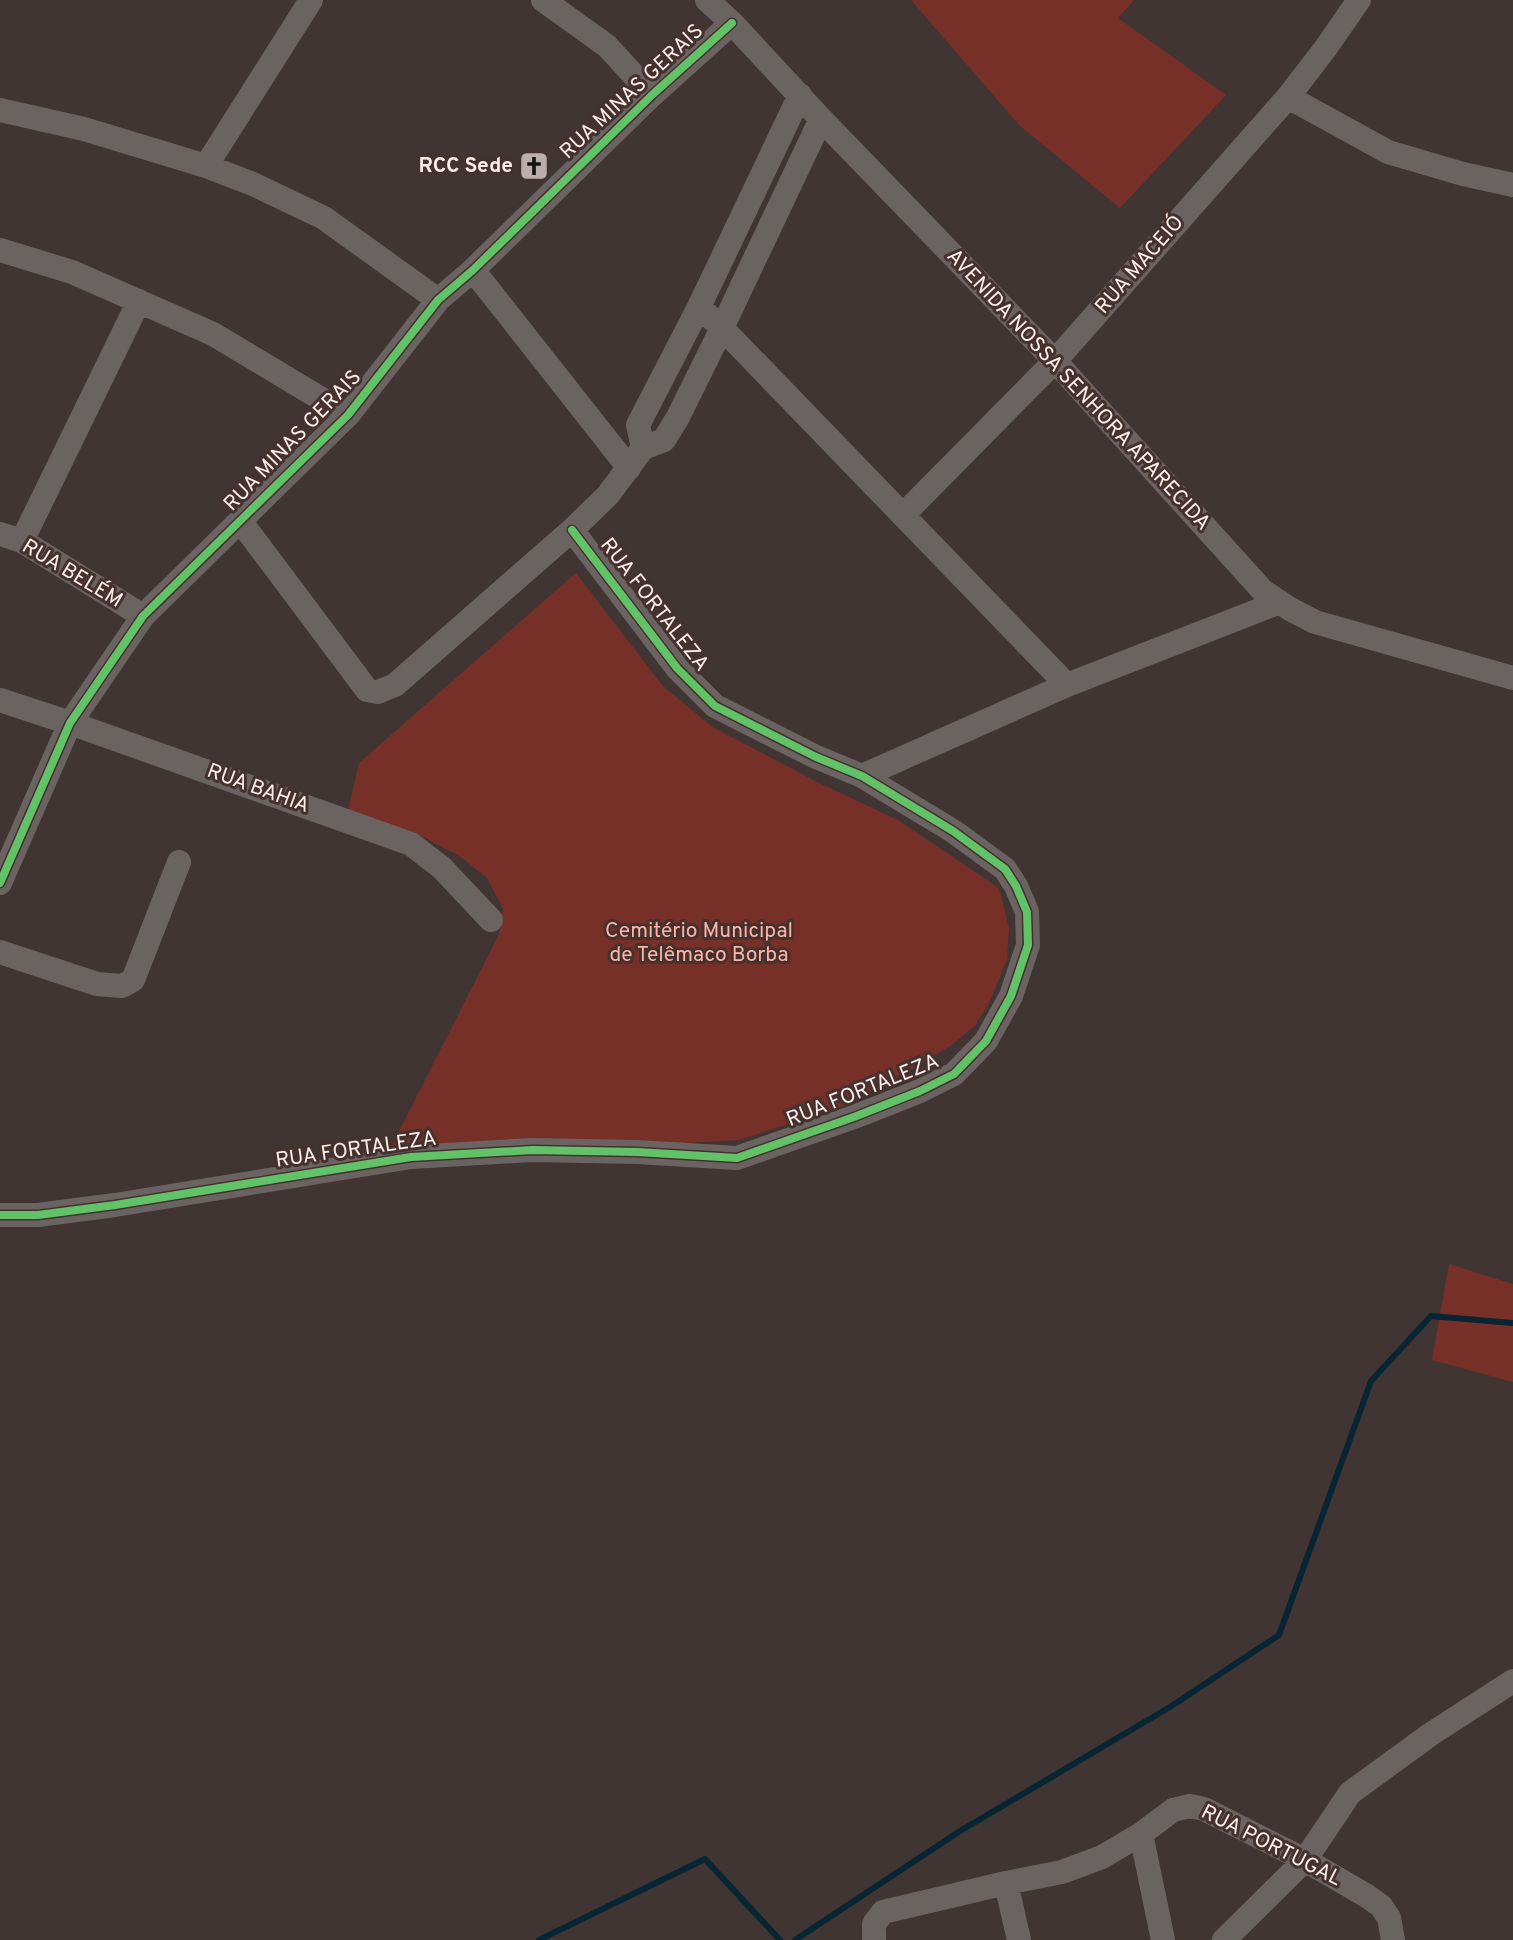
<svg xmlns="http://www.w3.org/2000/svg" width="1513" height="1940" font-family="Overpass,sans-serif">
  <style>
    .green { fill: #763028 }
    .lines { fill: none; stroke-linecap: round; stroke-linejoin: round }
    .stream { stroke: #072533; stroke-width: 6 }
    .minor { stroke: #6b6361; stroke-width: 24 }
    .cycleway-casing { stroke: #45312e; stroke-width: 11 }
    .cycleway { stroke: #61c268; stroke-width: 8 }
    .labels { text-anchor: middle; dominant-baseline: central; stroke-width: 6; stroke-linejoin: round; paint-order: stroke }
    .street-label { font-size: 21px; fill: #fbedeb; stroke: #45312e }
    .poi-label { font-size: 21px; font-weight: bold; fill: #fbedeb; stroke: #45312e; text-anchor: end }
    .park-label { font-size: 21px; fill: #feb3a7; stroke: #45312e }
  </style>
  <rect width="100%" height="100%" fill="#403533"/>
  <path class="green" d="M911 0H1134L1118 18 1226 95 1120 208 1019 125Z
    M576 573 662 685 711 726 817 782 898 820 999 888 1009 928 1007 960 990 1001 975 1026 950 1046 853 1103 739 1140 634 1146 388 1153 499 934 503 909 487 878 461 857 421 836 348 810 359 763Z
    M1449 1264 1513 1284V1382L1432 1360Z"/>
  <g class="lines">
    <path class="stream" d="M539 1940 705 1859 780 1940
      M795 1940 960 1831 1170 1707 1279 1635 1371 1381 1431 1316 1513 1323"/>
    <path class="minor" d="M543 0 607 46 652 95
      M707 0 732 23 821 119 1055 361 1263 591 1290 609 1315 622 1513 678
      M1288 97 1388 152 1463 174 1513 185
      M0 110 84 129 206 166 253 184 324 218 438 300
      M206 166 311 0
      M0 250 72 272 213 334 348 415
      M473 270 629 468
      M699 307 722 328 1067 685
      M643 448 638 425 699 307 800 95
      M903 515 1055 361 1288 97 1325 49 1359 0
      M241 522 367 690 378 692 395 685 572 530 608 495 643 448 664 440 678 417 722 328 821 119
      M0 534 22 541 143 616
      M22 541 139 301
      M0 700 70 723 411 844 442 868 491 920
      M862 776 1067 685 1280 602
      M0 883 70 723 143 616 348 415 438 300 473 270 652 95 732 23
      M0 952 97 984 122 986 133 980 179 862
      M0 1215H38L115 1205 411 1157 532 1150 637 1152 737 1158 854 1117 920 1091 954 1074 986 1041 1011 996 1028 945 1027 912 1016 886 1005 869 953 831 862 776 816 757 715 706 677 668 572 530
      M1141 1834 1163 1940
      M1006 1883 1019 1940
      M874 1940V1924L883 1912 1006 1883 1062 1872 1102 1857 1141 1834 1173 1810 1190 1806 1204 1809 1305 1860 1367 1896 1381 1906 1389 1918 1393 1940
      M1224 1940 1305 1860 1350 1793 1431 1734 1513 1681"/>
    <g class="cycleway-casing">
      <path id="cycleway" d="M0 883 70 723 143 616 348 415 438 300 473 270 652 95 732 23
        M0 1215H38L115 1205 411 1157 532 1150 637 1152 737 1158 854 1117 920 1091 954 1074 986 1041 1011 996 1028 945 1027 912 1016 886 1005 869 953 831 862 776 816 757 715 706 677 668 572 530"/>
    </g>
    <use href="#cycleway" class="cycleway"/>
  </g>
  <defs>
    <g id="church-square" transform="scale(1.5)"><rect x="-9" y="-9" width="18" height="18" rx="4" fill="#baadab" stroke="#45312e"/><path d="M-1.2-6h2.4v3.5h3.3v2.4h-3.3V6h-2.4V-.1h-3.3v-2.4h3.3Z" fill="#111"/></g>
  </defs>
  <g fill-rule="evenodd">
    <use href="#church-square" x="534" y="166"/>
  </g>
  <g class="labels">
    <g class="street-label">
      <text transform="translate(632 92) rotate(-43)">RUA MINAS GERAIS</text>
      <text transform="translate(1140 265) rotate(-49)">RUA MACEIÓ</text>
      <text transform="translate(1078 390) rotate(47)">AVENIDA NOSSA SENHORA APARECIDA</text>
      <text transform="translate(293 441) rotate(-46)">RUA MINAS GERAIS</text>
      <text transform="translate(72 574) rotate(31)">RUA BELÉM</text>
      <text transform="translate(654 605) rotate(52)">RUA FORTALEZA</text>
      <text transform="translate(258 789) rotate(20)">RUA BAHIA</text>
      <text transform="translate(863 1091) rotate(-22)">RUA FORTALEZA</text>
      <text transform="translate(356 1150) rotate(-8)">RUA FORTALEZA</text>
      <text transform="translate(1271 1846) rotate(27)">RUA PORTUGAL</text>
    </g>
    <g class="poi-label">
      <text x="513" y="166">RCC Sede</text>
    </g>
    <g class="park-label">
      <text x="699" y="931">Cemitério Municipal<tspan x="699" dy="24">de Telêmaco Borba</tspan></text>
    </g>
  </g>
</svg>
